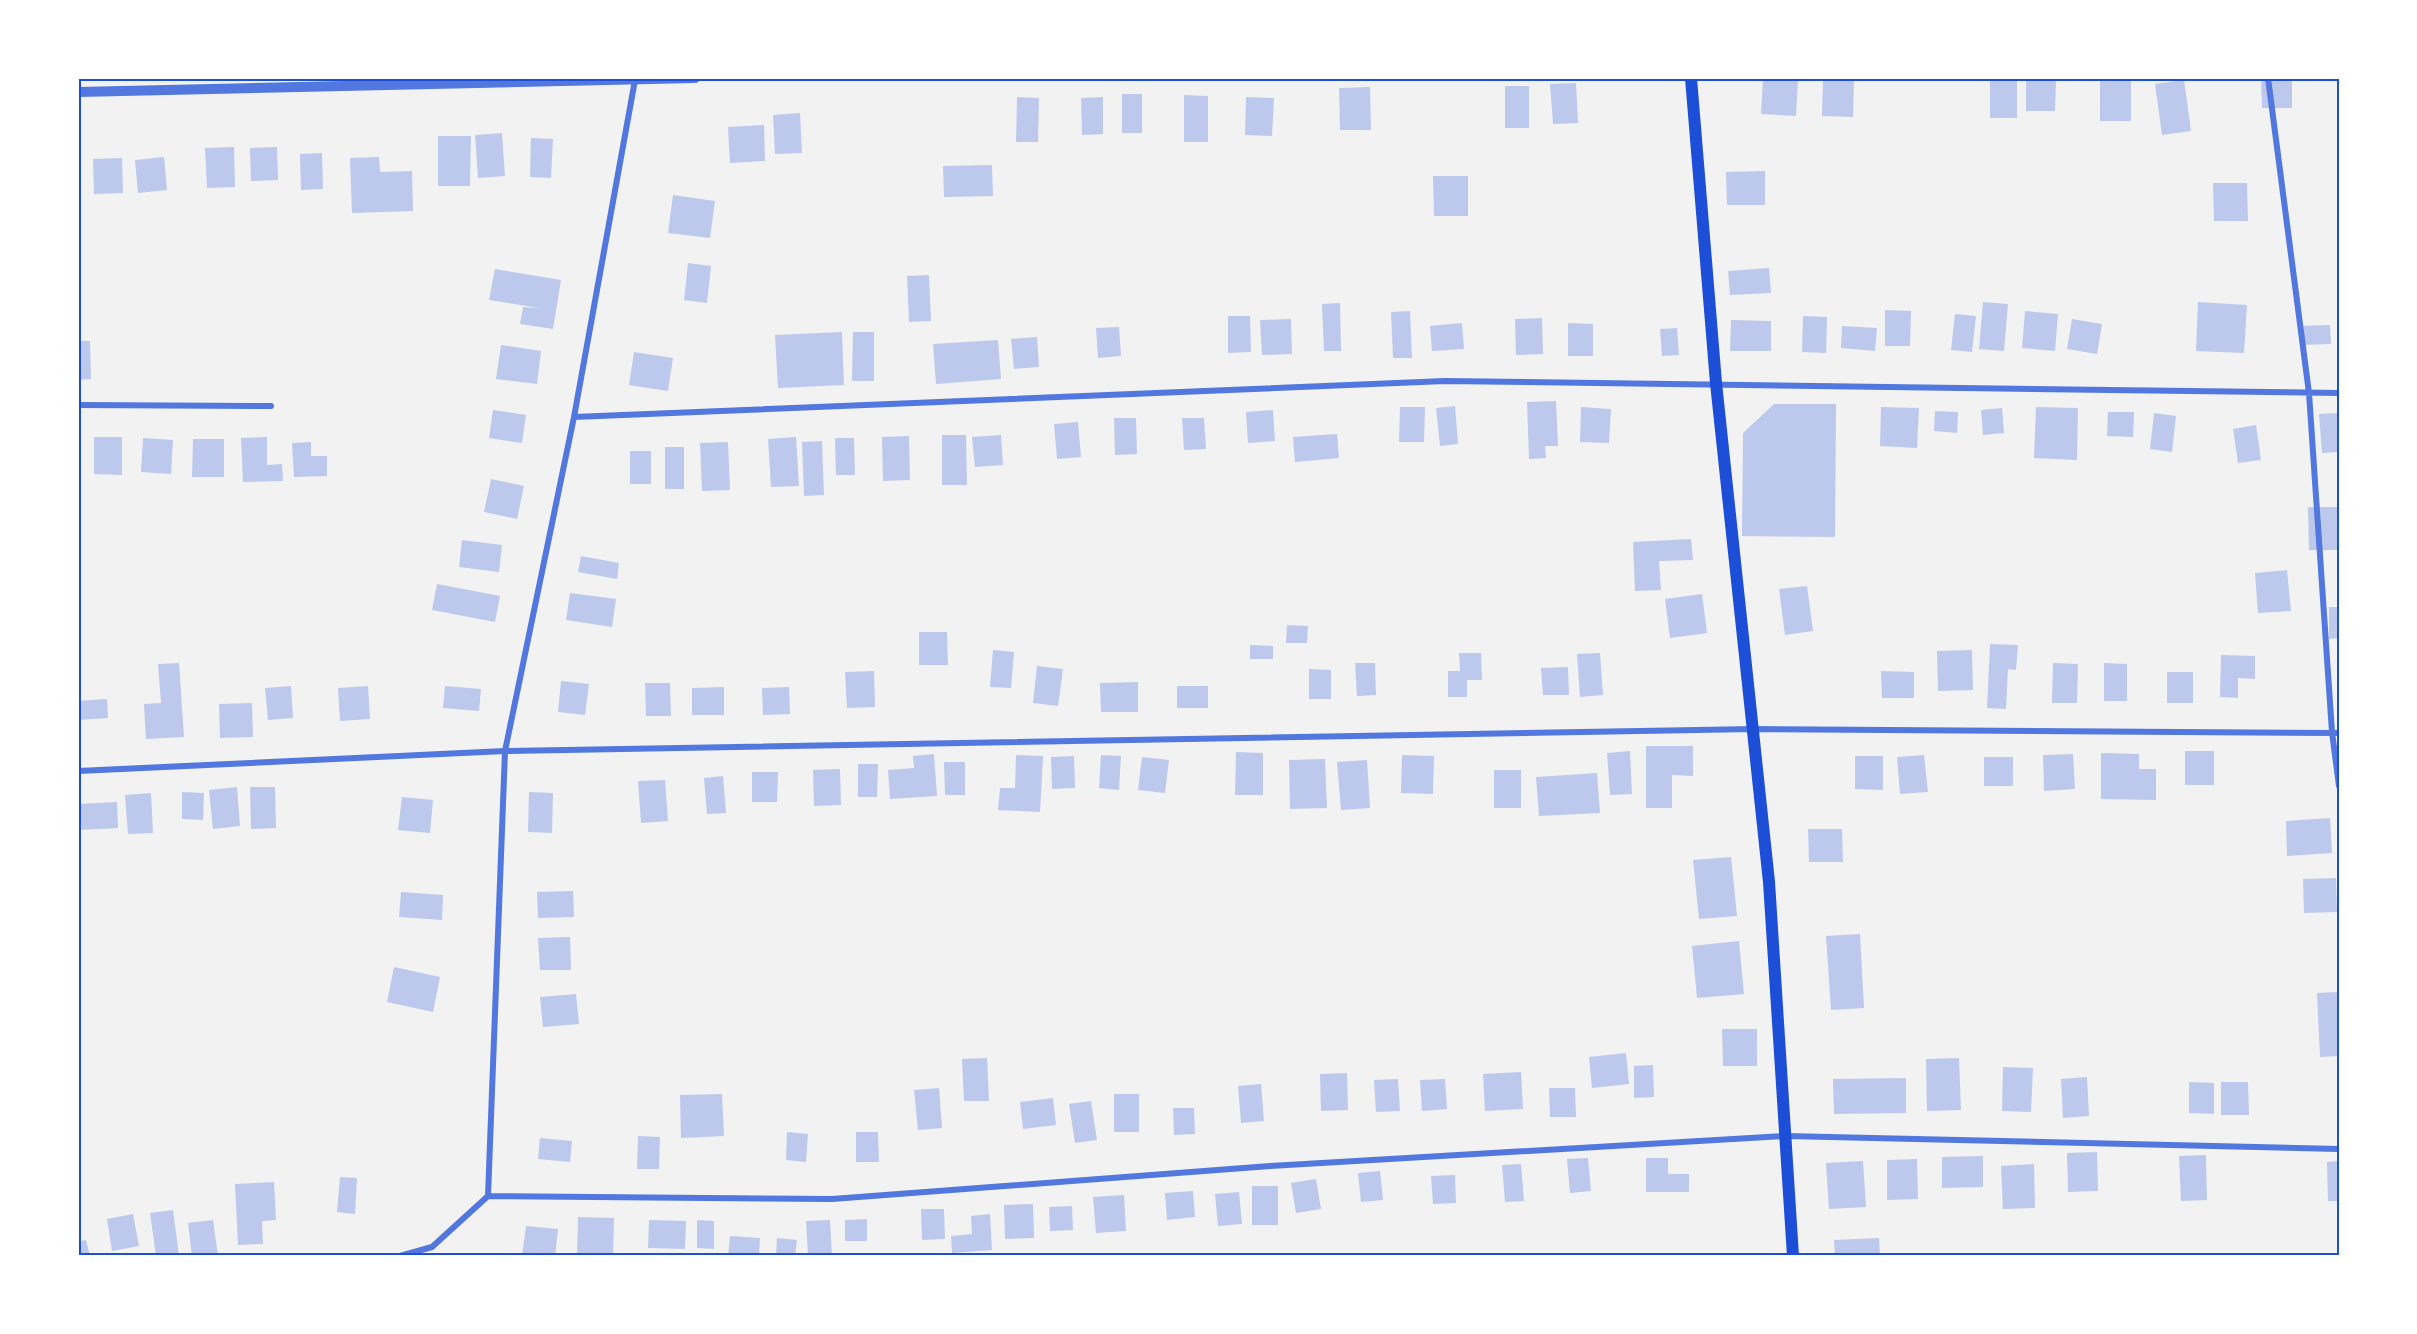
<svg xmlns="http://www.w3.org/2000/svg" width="2417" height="1334" font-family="'Work Sans',sans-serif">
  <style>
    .building { fill: #bdc9ec }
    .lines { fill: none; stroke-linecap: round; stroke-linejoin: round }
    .minor { stroke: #5277de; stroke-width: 6 }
    .tertiary { stroke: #5277de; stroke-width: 10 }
    .secondary { stroke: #1d4ed8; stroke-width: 12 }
    .neatline { fill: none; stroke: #1d4ed8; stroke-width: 2 }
  </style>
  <rect width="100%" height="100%" fill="#f2f2f2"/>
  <path class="building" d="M1763 78H1798L1796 116 1761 114Z
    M1823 78H1854L1853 117 1822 116Z
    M2100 78H2131V121H2100Z
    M2261 78H2292V108H2262Z
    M1990 79H2017V118H1990Z
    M2026 80 2056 81 2055 111H2026Z
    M2184 80 2191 131 2162 135 2155 84Z
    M1576 83 1578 123 1553 124 1550 84Z
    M1505 86H1529V128H1505Z
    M1370 87 1371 130H1340L1339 88Z
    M1122 94H1142V133H1122Z
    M1184 95 1208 96V142H1184Z
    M1017 97 1039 98 1038 142H1016Z
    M1103 97V134L1082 135 1081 98Z
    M1246 97 1274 98 1272 136 1245 135Z
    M800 113 802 153 775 154 773 115Z
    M764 125 765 161 730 163 728 127Z
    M502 133 505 176 478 178 475 135Z
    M438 136H471L470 186H438Z
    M531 138 553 139 551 178 530 177Z
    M234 147 235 187 207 188 205 148Z
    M277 147 278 180 251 181 250 148Z
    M322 153 323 189 301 190 300 154Z
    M164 157 167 190 138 193 135 160Z
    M379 157 380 172 412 171 413 211 352 213 350 158Z
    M122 158 123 193 94 194 93 159Z
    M992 165 993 196 944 197 943 166Z
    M1765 171V205H1727L1726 172Z
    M1433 176H1468V216H1434Z
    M2213 183H2247L2248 221H2214Z
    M673 195 715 201 710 238 668 233Z
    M688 263 711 266 707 303 684 300Z
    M1769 268 1771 293 1730 295 1728 271Z
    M495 269 561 280 553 329 520 324 523 307 539 308 489 300Z
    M929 275 931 321 909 322 907 276Z
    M1983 302 2008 304 2004 351 1979 349Z
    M2198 302 2247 305 2244 353 2196 351Z
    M1340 303 1341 351H1324L1322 304Z
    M1885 310 1911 311 1910 346H1885Z
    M1410 311 1412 358H1393L1391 312Z
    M2025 311 2058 314 2055 351 2022 348Z
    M1955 314 1976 316 1972 352 1951 350Z
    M1228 316H1250L1251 352 1228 353Z
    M1803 316 1827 317 1826 353 1802 352Z
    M1542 318 1543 354 1516 355 1515 319Z
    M1291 319 1292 354 1262 355 1260 320Z
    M2072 319 2102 324 2097 354 2067 349Z
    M1731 320 1771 321V351H1730Z
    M1462 323 1464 349 1432 351 1430 326Z
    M1568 323 1593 324V356H1568Z
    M2330 325 2331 344 2300 345 2299 326Z
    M1842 326 1877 328 1875 351 1841 348Z
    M1119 327 1121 356 1098 358 1096 328Z
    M1677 328 1679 355 1662 356 1660 329Z
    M842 332 844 385 778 388 775 335Z
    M853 332H874V381H852Z
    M1037 337 1039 367 1014 369 1011 339Z
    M998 340 1001 379 936 384 933 344Z
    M78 341H90L91 379 78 380Z
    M501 345 541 351 537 384 496 379Z
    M634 352 673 358 668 391 629 385Z
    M1556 401 1558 446H1545L1546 458 1529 459 1527 402Z
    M1774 404H1836L1835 537 1742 536 1743 433Z
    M1455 406 1458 444 1440 446 1436 408Z
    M1400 407H1425L1424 442H1399Z
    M1581 407 1611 409 1609 443 1580 442Z
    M1881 407 1919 408 1917 448 1880 446Z
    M2036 407 2078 408 2077 460 2034 458Z
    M2002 408 2004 433 1983 435 1981 410Z
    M493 410 526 415 522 443 489 438Z
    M1273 410 1275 441 1248 443 1246 412Z
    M1935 411 1958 412 1957 433 1934 431Z
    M2108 412H2134L2133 437 2107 436Z
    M2154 413 2176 416 2172 452 2150 449Z
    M2339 413V452L2322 453 2319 414Z
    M1114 418H1136L1137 454 1115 455Z
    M1182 418H1204L1206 449 1184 450Z
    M1078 422 1081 457 1057 459 1054 424Z
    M2256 425 2261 460 2238 463 2233 429Z
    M1337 434 1339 458 1295 462 1293 437Z
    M942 435H966L967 485H942Z
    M1001 435 1003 465 975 467 972 437Z
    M909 436 910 480 883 481 882 437Z
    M94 437H122V475L94 474Z
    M267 437V465L282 464 283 481 243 482 241 438Z
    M796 437 799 486 771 487 768 439Z
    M143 438 173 440 171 474 141 472Z
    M835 438H854L855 475H836Z
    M193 439H224V477H192Z
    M822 441 824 495 804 496 802 442Z
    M311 442V456H327V476L294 477 292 443Z
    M728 442 730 490 702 491 700 443Z
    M665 447H684V489H665Z
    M630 451H651V484H630Z
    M491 479 524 486 517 519 484 512Z
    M2308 507H2339V550H2309Z
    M1691 539 1693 560 1659 561 1661 590 1635 591 1633 542Z
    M462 540 502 545 499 572 459 567Z
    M581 556 619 563 617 579 578 572Z
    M2287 570 2291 611 2258 613 2255 573Z
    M437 584 500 596 495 622 432 610Z
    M1807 586 1813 631 1785 635 1779 589Z
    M570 593 616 599 612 627 566 620Z
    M1702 594 1707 633 1670 638 1665 599Z
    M2329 607H2339V638L2329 639Z
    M1287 625 1308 626 1307 643H1286Z
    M919 632H947L948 665H919Z
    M1990 644 2018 645 2016 670 2008 669 2006 709 1987 708Z
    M1250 645 1273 646V659H1250Z
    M993 650 1014 652 1011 688 990 687Z
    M1972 650 1973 690 1938 691 1937 651Z
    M1459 653H1481L1482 680H1467V697H1448V671H1460Z
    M1600 653 1603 695 1580 697 1577 654Z
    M2221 655 2255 656V679L2238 678V698L2220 697Z
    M179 663 184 737 146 739 144 704 161 703 158 664Z
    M1355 663H1375L1376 695 1357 696Z
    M2053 663 2078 664 2077 703H2052Z
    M2104 663 2127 664V701H2104Z
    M1037 666 1063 669 1058 706 1033 703Z
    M1568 667 1569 695H1543L1541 668Z
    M1309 669 1331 670V699H1309Z
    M874 671 875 707 847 708 845 672Z
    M1881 671 1914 672V698H1882Z
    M2167 672H2193V703H2167Z
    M561 681 589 684 585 715 558 712Z
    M1138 682V712H1101L1100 683Z
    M645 683H670L671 716H646Z
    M291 686 293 718 268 720 265 688Z
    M368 686 370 719 340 721 338 688Z
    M445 686 481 689 479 711 443 708Z
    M1177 686H1208V708H1177Z
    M724 687V715H692V688Z
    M789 687 790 714 763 715 762 688Z
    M107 699 108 718 78 720V701Z
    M252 703 253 737 220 738 219 704Z
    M1646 746H1693V776L1672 775V808H1646Z
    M1630 751 1632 794 1610 795 1607 753Z
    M2185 751H2214V785H2185Z
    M1236 752 1263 753V795H1235Z
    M2101 753 2139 754V769H2156V800L2101 799Z
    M934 754 937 796 890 799 888 770 914 768 913 756Z
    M2073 754 2075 789 2044 791 2043 755Z
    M1016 755 1043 756 1040 812 998 810 1000 788H1015Z
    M1101 755 1121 756 1119 790 1099 788Z
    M1402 755 1434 756 1433 794 1401 793Z
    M1924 755 1928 792 1900 794 1897 757Z
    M1074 756 1075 788 1052 789 1051 757Z
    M1855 756H1883V790L1855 789Z
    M1142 757 1169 760 1165 793 1138 790Z
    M1984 757H2013V786H1984Z
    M1325 759 1327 808 1290 809 1289 760Z
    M1367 760 1370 808 1341 810 1337 762Z
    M944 762H965V795H945Z
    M858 764H878L877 797H858Z
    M840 769 841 805 814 806 813 770Z
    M1494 770H1521V808H1494Z
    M752 772H778L777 802H752Z
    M1597 773 1600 813 1539 816 1536 777Z
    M723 776 726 813 707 814 704 778Z
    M665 780 668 821 641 823 638 781Z
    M237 787 240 826 213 829 209 790Z
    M250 787H275L276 828 251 829Z
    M182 792 204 793 203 820 182 819Z
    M529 792 553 793 552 833 528 832Z
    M151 793 153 833 128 834 125 795Z
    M402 797 433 800 430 833 398 830Z
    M117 802 118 828 79 830 78 804Z
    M2330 818 2332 853 2287 856 2286 821Z
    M1808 829H1842L1843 862H1809Z
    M1731 857 1737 916 1699 919 1693 860Z
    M2336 878 2337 912 2304 913 2303 879Z
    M573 891 574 917 538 918 537 892Z
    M401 892 443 895 442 920 399 917Z
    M1860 934 1864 1008 1831 1010 1826 936Z
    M570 937 571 970H540L538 938Z
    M1739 941 1744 994 1697 998 1692 946Z
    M394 967 440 977 433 1012 387 1002Z
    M2339 992V1056L2320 1057 2317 993Z
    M576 994 579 1024 543 1027 540 997Z
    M1722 1029H1757V1066H1723Z
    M1626 1053 1629 1084 1592 1088 1589 1057Z
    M987 1058 989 1101H964L962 1059Z
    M1959 1058 1961 1110 1927 1111 1926 1059Z
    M1653 1065 1654 1097 1634 1098V1066Z
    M2003 1067 2033 1068 2031 1112 2002 1111Z
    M1521 1072 1523 1109 1485 1111 1483 1074Z
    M1347 1073 1348 1110 1321 1111 1320 1074Z
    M2087 1077 2089 1116 2063 1118 2061 1079Z
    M1906 1078V1113L1834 1114 1833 1079Z
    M1398 1079 1400 1111 1376 1112 1374 1080Z
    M1445 1079 1447 1109 1422 1111 1420 1080Z
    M2189 1082 2214 1083V1114L2189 1113Z
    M2221 1082H2248L2249 1115H2221Z
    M1261 1084 1264 1121 1241 1123 1238 1086Z
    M939 1088 942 1128 918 1130 914 1090Z
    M1549 1088H1575L1576 1117H1550Z
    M722 1094 724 1136 681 1138 680 1095Z
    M1114 1094H1139V1132H1114Z
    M1053 1098 1056 1125 1023 1129 1020 1102Z
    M1091 1101 1097 1140 1075 1143 1069 1104Z
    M1173 1108H1194L1195 1134 1174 1135Z
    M787 1132 808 1134 806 1162 786 1160Z
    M856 1132H878L879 1162H856Z
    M638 1136 660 1137 659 1169H637Z
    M540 1138 572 1141 570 1162 538 1159Z
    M2097 1152 2098 1191 2068 1192 2067 1153Z
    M2206 1155 2207 1200 2181 1201 2179 1156Z
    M1983 1156V1187L1942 1188V1157Z
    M1588 1158 1591 1191 1570 1193 1567 1159Z
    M1646 1158H1668V1174H1689V1192H1646Z
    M1917 1159 1918 1199 1887 1200V1160Z
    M1863 1161 1866 1207 1829 1209 1826 1163Z
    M2339 1161V1201H2328L2327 1162Z
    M1521 1164 1524 1201 1505 1202 1502 1165Z
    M2034 1164 2035 1208 2003 1209 2001 1166Z
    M1380 1171 1383 1200 1361 1202 1358 1173Z
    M1455 1175 1456 1203 1433 1204 1431 1176Z
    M340 1177 357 1178 355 1214 337 1212Z
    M1316 1179 1321 1209 1296 1213 1291 1183Z
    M274 1182 276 1220 262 1221 263 1244 238 1245 235 1184Z
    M1252 1186H1278V1225H1252Z
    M1193 1191 1195 1217 1167 1220 1165 1193Z
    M1239 1192 1242 1224 1218 1226 1215 1194Z
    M1124 1195 1126 1231 1096 1233 1093 1197Z
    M1033 1204 1034 1238 1005 1239 1004 1205Z
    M1072 1206 1073 1230 1050 1231 1049 1207Z
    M921 1209H944L945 1239 922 1240Z
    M173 1210 179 1256H156L150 1213Z
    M133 1214 139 1246 112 1251 107 1219Z
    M990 1214 992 1250 952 1253 951 1236 972 1234 971 1216Z
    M578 1217 614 1218 613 1256H577Z
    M867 1219V1241H845V1220Z
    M213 1220 218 1256H192L188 1223Z
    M649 1220 686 1221 685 1249 648 1248Z
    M697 1220 714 1221V1249L697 1248Z
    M830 1220 832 1256H808L806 1221Z
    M526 1226 558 1229 555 1256H522Z
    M730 1236 760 1238 759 1256H728Z
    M777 1238 797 1240 795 1256H776Z
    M1879 1238 1880 1256H1835L1834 1240Z
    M86 1240 90 1256H78V1242Z"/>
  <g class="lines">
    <path class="minor" d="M2268 78 2309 393 2332 732 2339 786
      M78 405 271 406
      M574 417 1445 381 2339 393
      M78 771 505 751 1754 729 2339 733
      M488 1196 832 1199 1270 1166 1786 1136 2339 1149
      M400 1256 432 1247 488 1196 505 751 574 417 635 80"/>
    <path class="tertiary" d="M78 92 695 78"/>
    <path class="secondary" d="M1691 78 1716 383 1769 882 1793 1256"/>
  </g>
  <rect width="2417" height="1334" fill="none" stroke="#ffffff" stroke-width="159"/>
  <rect x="80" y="80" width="2258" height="1174" class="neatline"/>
</svg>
